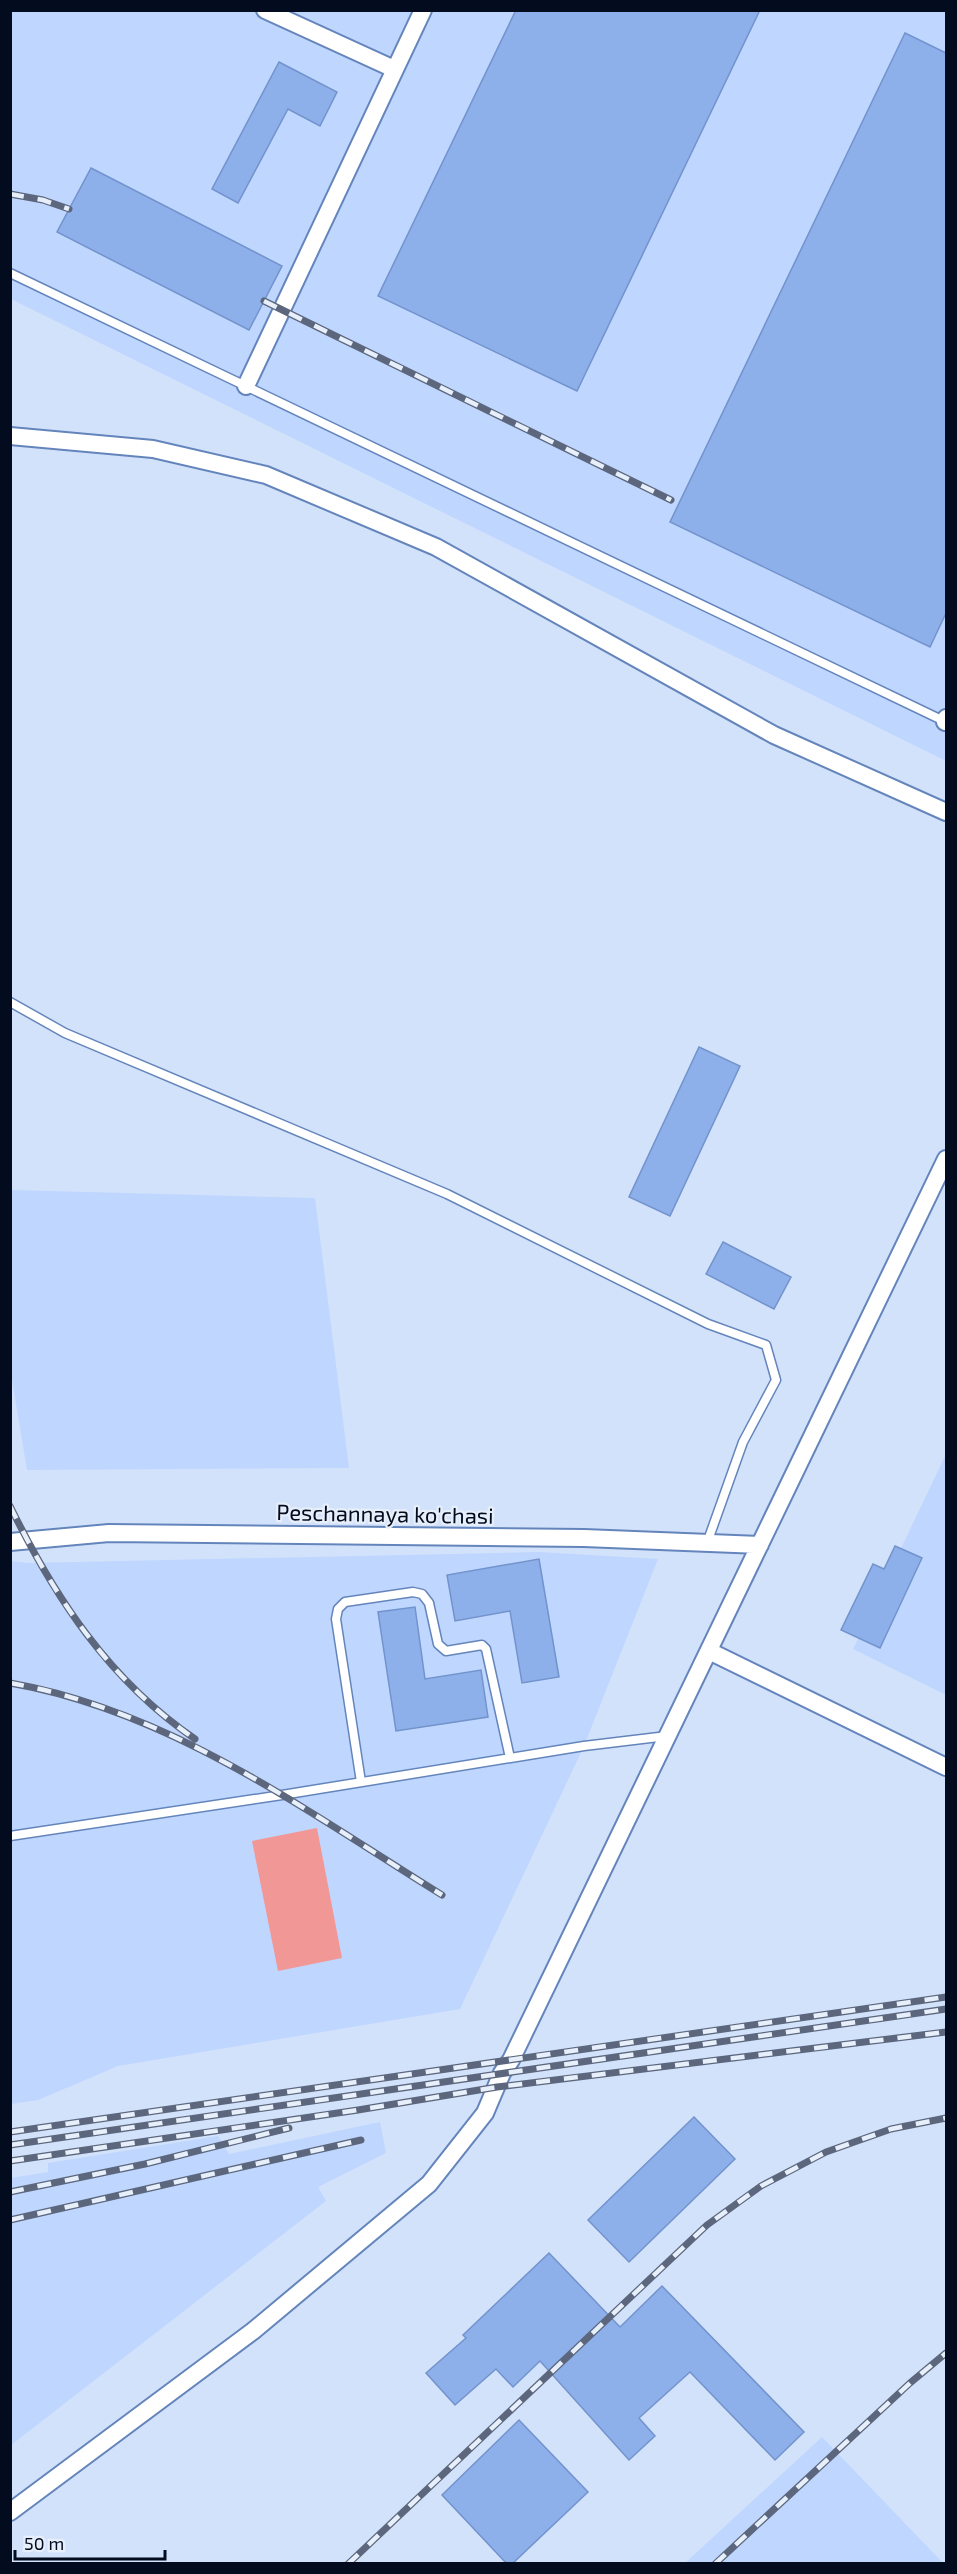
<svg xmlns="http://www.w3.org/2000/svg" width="957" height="2574" font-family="'Exo 2',sans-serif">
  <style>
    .built { fill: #bfd6ff }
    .green { fill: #f19897 }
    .building { fill: #8dafea; stroke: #7293cc; stroke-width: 1.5 }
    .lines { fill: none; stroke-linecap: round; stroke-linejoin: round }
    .lane-casing { stroke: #6485bc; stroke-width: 11 }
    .street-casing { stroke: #6485bc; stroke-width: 20 }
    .lane { stroke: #fff; stroke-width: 8 }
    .street { stroke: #fff; stroke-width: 16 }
    .rail-casing { stroke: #5c677d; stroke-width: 7 }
    .rail { stroke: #e7effb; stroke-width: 4.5; stroke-dasharray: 14; stroke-linecap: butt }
    .labels { text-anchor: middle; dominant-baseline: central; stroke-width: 4.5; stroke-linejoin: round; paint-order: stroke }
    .street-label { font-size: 22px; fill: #030b1f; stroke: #e7effb }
  </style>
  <rect width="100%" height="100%" fill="#d3e2fb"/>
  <path class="built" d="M10 11H946V761L11 299Z
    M11 1190 315 1198 349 1468 27 1470 11 1374Z
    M946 1454V1695L853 1649Z
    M539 1552 658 1559 584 1746 460 2009 118 2066 38 2100 11 2104 10 1561 29 1563Z
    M380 2122 386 2153 318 2187 326 2201 11 2445V2178L48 2172V2163L218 2136 229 2154Z
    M822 2437 943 2563H685Z"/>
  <path class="green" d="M317 1828 342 1958 278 1971 252 1841Z"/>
  <path class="building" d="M516 10H760L577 391 378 296Z
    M905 33 946 53V613L930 647 670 522Z
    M279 62 337 92 320 126 288 109 238 203 212 189Z
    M91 168 282 266 249 330 57 232Z
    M699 1047 740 1066 670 1216 629 1197Z
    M723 1242 791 1277 774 1309 706 1274Z
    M895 1546 922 1558 880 1648 841 1630 873 1564 884 1569Z
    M539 1559 559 1677 522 1683 510 1611 455 1621 447 1575Z
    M415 1607 425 1679 481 1670 488 1717 396 1731 378 1612Z
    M694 2117 735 2159 629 2262 588 2220Z
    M549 2253 620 2327 662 2286 804 2432 775 2460 690 2372 639 2418 655 2436 629 2460 540 2361 513 2387 496 2369 455 2405 426 2373 466 2338 463 2335Z
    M519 2420 588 2492 512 2564H507L442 2495Z"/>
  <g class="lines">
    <g class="lane-casing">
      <path id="lane" d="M10 273 946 722
        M10 1002 65 1033 447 1194 708 1324 766 1345 776 1380 743 1442 707 1543
        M361 1782 336 1619 338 1609 345 1602 413 1592 422 1594 429 1603 438 1644 446 1651 482 1645 486 1649 510 1758
        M10 1836 282 1795 584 1746 667 1736"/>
    </g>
    <g class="street-casing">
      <path id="street" d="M265 10 394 69
        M246 386 423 10
        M10 436 153 449 266 475 436 547 774 735 946 812
        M945 722 946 718
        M10 1542 109 1533 584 1538 760 1545
        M709 1651 946 1767
        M10 2512 253 2331 429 2184 485 2113 502 2073 511 2060 946 1159"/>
    </g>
    <use href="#lane" class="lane"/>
    <use href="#street" class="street"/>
    <g class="rail-casing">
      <path id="rail" d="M10 194 43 200 69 209
        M264 301 671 500
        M10 1506C55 1598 109 1680 195 1739
        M10 1683C171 1711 306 1811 442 1895
        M10 2132 946 1997
        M10 2145 946 2009
        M10 2161 358 2110 497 2087 946 2032
        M10 2192 145 2164 289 2128
        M10 2220 361 2140
        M348 2564 707 2225 761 2186 826 2152 891 2129 946 2118
        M715 2564 910 2383 946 2353"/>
    </g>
    <use href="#rail" class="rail"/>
  </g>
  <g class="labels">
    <g class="street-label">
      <text transform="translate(385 1513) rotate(1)">Peschannaya ko'chasi</text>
    </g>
  </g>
  <rect width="957" height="2574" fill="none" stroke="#030b1f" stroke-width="24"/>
  <path d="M15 2550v9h150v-9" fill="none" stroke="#030b1f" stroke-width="3"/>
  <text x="24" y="2550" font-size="18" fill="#030b1f" stroke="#e7effb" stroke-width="4.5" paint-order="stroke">50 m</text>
</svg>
